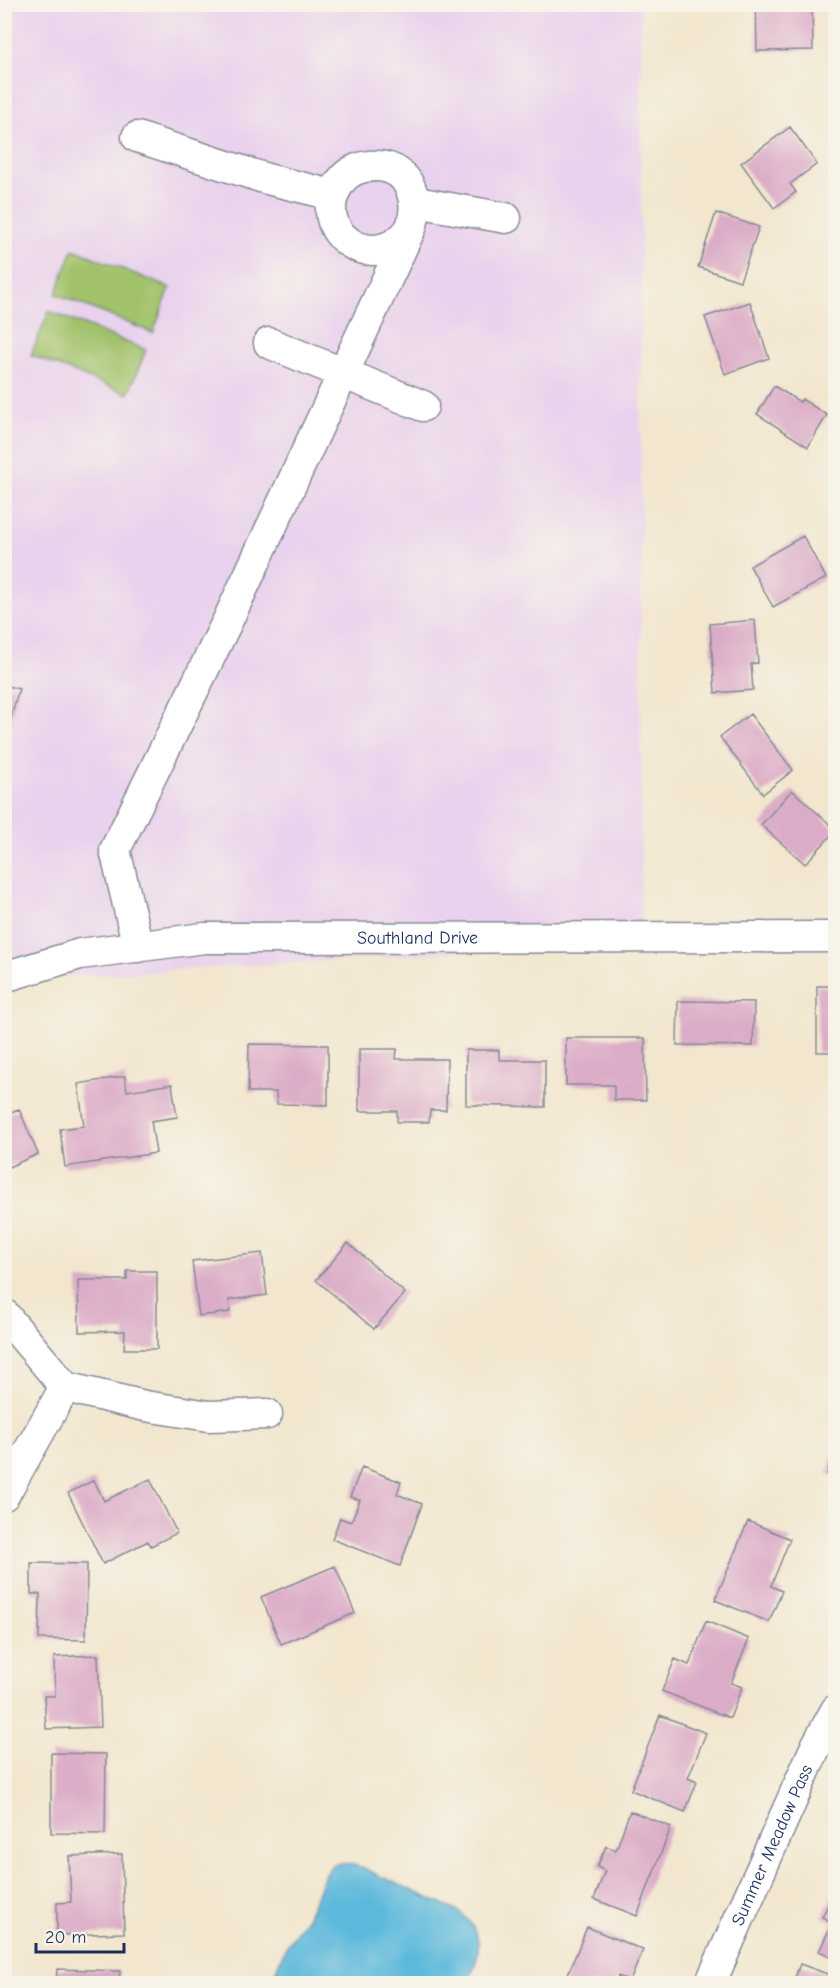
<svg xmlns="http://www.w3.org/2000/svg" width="840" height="1988" font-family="'Comic Neue',sans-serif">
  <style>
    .built { fill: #e9d2ed }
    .green { fill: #a1c26b; stroke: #5e7864; stroke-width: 1.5 }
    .water { fill: #5db9db; stroke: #3c749c; stroke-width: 1.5 }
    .building { fill: #dbacc7 }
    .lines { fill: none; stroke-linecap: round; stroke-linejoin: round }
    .minor-casing { stroke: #868a96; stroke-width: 33 }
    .minor { stroke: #fff; stroke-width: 30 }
    .labels { text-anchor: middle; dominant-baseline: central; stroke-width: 4.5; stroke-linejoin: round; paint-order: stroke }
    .street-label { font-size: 18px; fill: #1b2f5e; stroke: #f7f3e8 }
  </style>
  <rect width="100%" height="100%" fill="#f7f3e8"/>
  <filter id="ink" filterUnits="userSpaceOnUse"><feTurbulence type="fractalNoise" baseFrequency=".0167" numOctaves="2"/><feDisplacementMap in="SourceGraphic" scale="12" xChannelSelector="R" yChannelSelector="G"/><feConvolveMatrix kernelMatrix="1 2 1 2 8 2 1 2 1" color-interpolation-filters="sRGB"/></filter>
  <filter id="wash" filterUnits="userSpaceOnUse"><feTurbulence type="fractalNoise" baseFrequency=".008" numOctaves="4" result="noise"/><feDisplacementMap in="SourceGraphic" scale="24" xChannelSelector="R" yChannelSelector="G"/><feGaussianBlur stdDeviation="1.35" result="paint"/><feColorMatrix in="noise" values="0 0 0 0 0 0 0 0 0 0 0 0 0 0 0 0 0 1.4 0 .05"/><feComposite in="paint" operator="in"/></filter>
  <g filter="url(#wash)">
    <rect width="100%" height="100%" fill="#f2e6ce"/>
    <path class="built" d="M5 5H641V937L379 957 31 979 5 944Z"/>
    <path class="green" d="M73 249 170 288 153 333 56 294Z
      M49 311 146 350 128 394 31 355Z"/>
    <path class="water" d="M342 1863 358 1866 461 1913C487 1937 479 1955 468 1983H272L275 1972 286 1947 308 1916 325 1874 332 1865Z"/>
    <g id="blocks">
      <path class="building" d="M681 4H719V6L681 9Z
        M756 4H812L813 50 757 51Z
        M831 14H836V60H832Z
        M790 127 817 164 790 184 796 192 774 208 741 163Z
        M716 213 759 227 740 281 698 267Z
        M750 302 769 358 725 374 705 317Z
        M774 386 800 402 802 399 827 415 808 447 757 414Z
        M803 536 826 578 773 607 750 566Z
        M755 620 758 663 751 664 753 690 715 693 710 624Z
        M4 685 19 689 5 738H4Z
        M750 714 793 770 763 794 720 737Z
        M792 790 836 830 805 864 761 825Z
        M817 986H836V1052H817Z
        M678 1001 754 1002 753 1046 677 1045Z
        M566 1038H645L646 1100H614V1085H566Z
        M249 1044 328 1045V1105L277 1104 276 1092H248Z
        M359 1049H397L396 1059H447L446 1110H430L429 1122H397V1111H359Z
        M466 1050H499V1060H545V1107L466 1105Z
        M125 1076 127 1091 172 1084 177 1117 151 1121 156 1153 65 1167 60 1129 84 1126 78 1084Z
        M19 1109 38 1154 4 1169V1115Z
        M348 1243 405 1293 374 1329 316 1280Z
        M262 1253 267 1295 229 1300 230 1312 199 1316 192 1261Z
        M127 1271H157V1349H124L125 1331 79 1332 78 1280H127Z
        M835 1447H836V1476L827 1474Z
        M362 1467 401 1482 397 1494 422 1504 400 1566 332 1539 340 1518 351 1522 360 1500 350 1497Z
        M150 1479 177 1533 151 1546 148 1541 103 1564 68 1493 94 1480 104 1501Z
        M835 1485H836V1502L831 1500Z
        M748 1521 790 1539 771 1586 782 1591 769 1622 715 1600Z
        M31 1563 87 1564 86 1640 39 1639 40 1594H31Z
        M335 1566 355 1613 281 1644 261 1597Z
        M706 1621 749 1639 731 1683 742 1687 730 1718 662 1691 675 1659 689 1665Z
        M98 1655 101 1727 46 1729 44 1696H55L54 1657Z
        M660 1715 706 1733 688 1778 697 1782 685 1812 631 1790Z
        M51 1753 106 1754 105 1834 51 1833Z
        M630 1811 671 1827 637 1916 594 1899 605 1871 597 1867 606 1846 616 1850Z
        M122 1854 124 1933 57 1935V1903L71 1902 69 1856Z
        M836 1889V1959L819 1951 833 1922 822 1917Z
        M587 1927 643 1950 630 1981 618 1976 615 1984H564Z
        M800 1964 833 1976 830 1984H779L781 1978 793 1983Z
        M57 1969 120 1971 119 1984H56Z"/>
    </g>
  </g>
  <g filter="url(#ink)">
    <use href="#blocks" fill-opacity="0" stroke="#868a96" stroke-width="1.5"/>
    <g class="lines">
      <g class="minor-casing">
        <g id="minor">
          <path d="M137 137 267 179 333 195"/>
          <path d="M416 202 506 218"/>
          <path d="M269 343 423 406"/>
          <path d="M138 947 115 850 227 622 411 228C420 201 411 168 378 166 364 165 349 170 341 181 305 229 374 280 411 228"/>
          <path id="s1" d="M4 977 80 954 204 938 836 937"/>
          <path d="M4 1314 65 1387 145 1406 209 1416 267 1414"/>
          <path d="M4 1495 65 1387"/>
          <path id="s2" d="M710 1984 816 1746 836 1710"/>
        </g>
      </g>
      <use href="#minor" class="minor"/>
    </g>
  </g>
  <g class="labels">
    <g class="street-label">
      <text stroke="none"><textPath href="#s1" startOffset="418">Southland Drive</textPath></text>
      <text stroke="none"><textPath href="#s2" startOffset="152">Summer Meadow Pass</textPath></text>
    </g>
  </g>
  <rect width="840" height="1988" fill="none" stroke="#f7f3e8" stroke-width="24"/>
  <path d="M36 1943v9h88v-9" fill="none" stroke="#1b2f5e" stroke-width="3"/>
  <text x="45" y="1943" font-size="18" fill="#1b2f5e" stroke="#f7f3e8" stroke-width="4.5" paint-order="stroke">20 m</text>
</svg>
